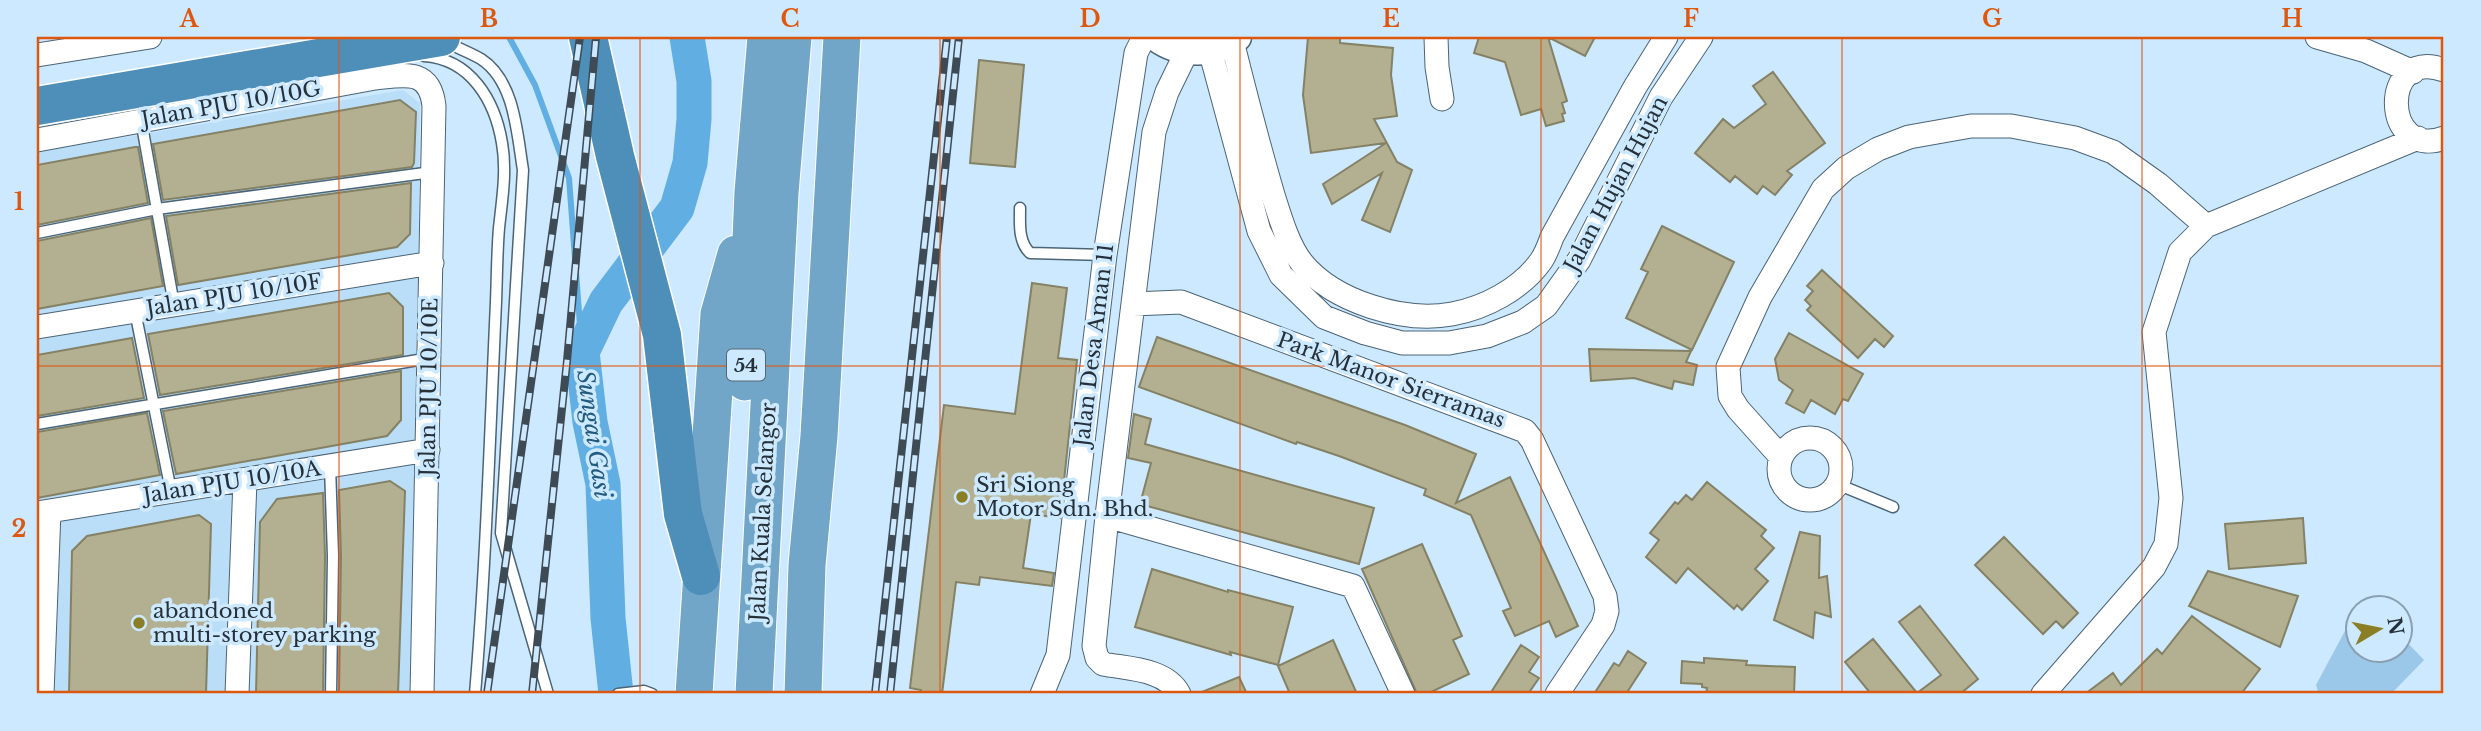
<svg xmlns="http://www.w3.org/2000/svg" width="2481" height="731" font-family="'Libre Baskerville',serif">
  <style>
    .built { fill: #badef7 }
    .green { fill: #9bc7e8 }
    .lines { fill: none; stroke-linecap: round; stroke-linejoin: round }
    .stream { stroke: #61aee2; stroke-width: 6 }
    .river { stroke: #61aee2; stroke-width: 35 }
    .building { fill: #b3b092; stroke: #848164; stroke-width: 2 }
    .service-casing { stroke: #4b6476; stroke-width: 13 }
    .minor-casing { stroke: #4b6476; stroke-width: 25 }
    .tertiary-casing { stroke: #4b6476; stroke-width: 31 }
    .trunk-casing { stroke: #fff; stroke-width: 39 }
    .motorway-casing { stroke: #fff; stroke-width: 41 }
    .service { stroke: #fff; stroke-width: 10 }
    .minor { stroke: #fff; stroke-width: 23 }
    .tertiary { stroke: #fff; stroke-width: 28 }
    .trunk { stroke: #72a6c8; stroke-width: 37 }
    .motorway { stroke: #4e8fba; stroke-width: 38 }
    .rail-casing { stroke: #3e4b55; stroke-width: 8 }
    .rail { stroke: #cde9ff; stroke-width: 5; stroke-dasharray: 16; stroke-linecap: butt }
    .grid { fill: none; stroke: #de570e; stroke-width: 2; stroke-opacity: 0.55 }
    .poi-dot { fill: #8b7f26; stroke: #cde9ff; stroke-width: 2.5 }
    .labels { text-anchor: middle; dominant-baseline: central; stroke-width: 7; stroke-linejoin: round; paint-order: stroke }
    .shield { fill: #cde9ff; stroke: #576874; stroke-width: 2 }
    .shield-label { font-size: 19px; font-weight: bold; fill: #253038 }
    .street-label { font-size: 21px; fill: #253038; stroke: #cde9ff }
    .poi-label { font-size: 21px; fill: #253038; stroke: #cde9ff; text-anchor: start }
    .water-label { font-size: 23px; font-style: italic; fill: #235b7f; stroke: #cde9ff }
    .neatline { fill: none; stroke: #de570e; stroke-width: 2.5 }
    .grid-label { font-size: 23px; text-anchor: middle; font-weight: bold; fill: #de570e }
  </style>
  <rect width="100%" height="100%" fill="#cde9ff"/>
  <path class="built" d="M403 90 420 103 416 470 410 694H37V152Z"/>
  <path class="green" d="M2358 628V650H2400L2401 636 2424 660 2391 694H2319L2316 685 2346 629Z"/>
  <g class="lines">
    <path class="stream" d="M509 37 535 85 569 178 582 352"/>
    <path class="river" d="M616 694 608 618 603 484 590 422 582 352 606 302 677 208 690 163 694 119V81L687 37"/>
  </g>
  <path class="building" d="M1308 37H1340V43L1393 48 1391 75 1397 116 1374 119 1397 162 1412 170 1390 232 1362 220 1382 173 1332 204 1323 184 1386 143 1311 153 1303 95Z
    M1479 37H1595L1585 56 1548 37 1567 101 1562 103 1565 113 1562 114 1564 121 1546 126 1541 109 1521 115 1505 62 1474 53Z
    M979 60 1024 65 1015 167 970 163Z
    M1773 72 1825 143 1787 171 1792 175 1775 195 1763 186 1757 194 1735 176 1730 182 1695 153 1723 119 1734 128 1766 104 1753 86Z
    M400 100 416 112 414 163 412 167 163 200 153 144Z
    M135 147H138L148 203 37 225V165Z
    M411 183 410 234 397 247 178 285 166 216Z
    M151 218 163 286 37 309V241Z
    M1662 226 1734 262 1692 350 1626 318 1648 272 1641 269Z
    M1822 270 1893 336 1884 347 1875 339 1858 358 1807 310 1811 306 1805 300 1813 291 1807 286Z
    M1032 283 1067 288 1058 358 1077 360 1060 518 1031 514 1023 568 1054 573 1052 586 980 577 979 585 956 582 942 694H921V690L910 688 944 405 1015 414Z
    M389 293 403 307V355L160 395 148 334Z
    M1789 333 1863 374 1848 401 1843 399 1835 414 1811 400 1804 413 1786 403 1793 390 1779 380 1775 359Z
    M1157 337 1405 425 1476 454 1456 503 1510 477 1578 626 1556 637 1549 621 1515 636 1503 611 1511 608 1471 515 1424 495 1426 489 1339 456 1297 442 1296 444 1139 387Z
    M132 338 144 398 37 416V355Z
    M1589 349 1691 351 1686 362 1697 365 1693 385 1674 381 1672 389 1634 378 1591 381Z
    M401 371V420L387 436 176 474 163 411Z
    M147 413 160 475 37 498V432Z
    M1134 414 1151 419 1145 444 1374 508 1359 564 1140 504 1151 463 1128 458Z
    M390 481 405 491 398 694H339L341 556 339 490Z
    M1707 482 1766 530 1761 536 1774 548 1755 569 1768 581 1742 610 1737 605 1734 609 1688 568 1676 583 1646 557 1659 540 1650 533 1675 502 1678 504 1686 495 1692 500Z
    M323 493 325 556 323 694H256L260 522 277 499Z
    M199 515 211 524 206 694H69L72 551 87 536Z
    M2303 518 2306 563 2229 569 2225 524Z
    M1800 532 1820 536 1819 578 1827 576 1831 617 1815 612 1813 638 1774 620Z
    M2004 537 2078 613 2063 628 2056 621 2043 634 1975 565Z
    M1422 544 1462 636 1453 640 1469 674 1427 694H1417L1362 569Z
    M1152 569 1228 592V590L1293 607 1278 665 1230 652 1231 655 1135 627Z
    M2208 571 2298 596 2280 647 2189 606Z
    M1920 606 1978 679 1960 694H1871L1845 662 1873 639 1917 693 1941 675 1899 622Z
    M2192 616 2260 669 2241 694H2085L2113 673 2121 685 2157 649 2162 654Z
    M1333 640 1357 694H1290L1278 666Z
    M1521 645 1539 657 1529 672 1539 678 1528 694H1490Z
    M1628 651 1646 663 1626 694H1594L1614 663 1619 666Z
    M1704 658 1747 661 1746 665 1795 667 1794 694H1706L1707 688 1702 687V684L1681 683 1682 661 1704 663Z
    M1239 677 1247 694H1197Z"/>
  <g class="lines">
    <g class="service-casing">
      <path id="service" d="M445 44H450C460 49 471 53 481 59 515 81 517 134 523 170L501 533 548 694
        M424 56C471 59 495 101 502 143 507 171 502 200 499 228 497 252 497 277 496 302 490 433 486 564 475 694
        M141 120 174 305
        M1020 208C1020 224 1018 241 1030 253L1105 255
        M37 233 157 209 432 172
        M135 311 171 491
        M37 424 430 358
        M330 466 333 556 331 694
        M1837 484 1893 507
        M618 694 644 691 652 694"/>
    </g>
    <g class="minor-casing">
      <path id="minor" d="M1436 37 1437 67 1442 99
        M2317 37 2366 51 2413 72
        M1232 41C1245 93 1258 144 1273 195 1280 217 1288 245 1302 263 1334 302 1404 323 1452 314 1485 308 1521 289 1541 261 1546 254 1549 245 1552 237L1635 87 1666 37
        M1210 50 1259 231 1281 275 1324 317 1365 333 1402 343H1449L1487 336 1523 322 1546 306 1579 260 1661 97 1701 37
        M37 55 150 37
        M2444 70C2379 46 2382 161 2444 138
        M37 140 375 78C404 75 430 68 434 106L422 694
        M1133 304 1181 302 1525 431 1532 440 1605 596 1607 611 1603 625 1557 694
        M37 327 432 263
        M1779 469a31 31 0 1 1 62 0a31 31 0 1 1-62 0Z
        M1781 457 1738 409 1730 396 1728 367 1760 297 1823 189 1846 168 1878 149 1909 137 1971 126H2011L2075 138 2113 152 2158 184 2206 226
        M37 513 428 450
        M1107 516 1353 586 1403 694
        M42 694 49 511
        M237 694 245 480
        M1042 694 1058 655 1105 255 1136 53 1144 37
        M1179 694C1166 669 1129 669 1103 664L1097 658 1094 646 1107 516 1154 132 1167 92 1187 51
        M2043 694 2154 567 2166 544 2171 498 2154 332 2180 252 2206 226 2418 138"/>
    </g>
    <g class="tertiary-casing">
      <path id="tertiary" d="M1156 37C1179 54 1214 56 1237 37"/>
    </g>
    <g class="trunk-casing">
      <path id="trunk" d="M745 382 753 192 766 37
        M694 694 719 314 736 254
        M754 694 780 193 793 37
        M803 694 807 565 819 436 842 37"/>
    </g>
    <g class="motorway-casing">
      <path id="motorway" d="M588 37 615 156 662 335 683 514 701 576
        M37 106 441 37"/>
    </g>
    <use href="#service" class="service"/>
    <use href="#minor" class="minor"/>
    <use href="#tertiary" class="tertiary"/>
    <use href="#trunk" class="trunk"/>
    <use href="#motorway" class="motorway"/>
    <g class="rail-casing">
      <path id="rail" d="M487 694 580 37
        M532 694 567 361 596 37
        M875 694 947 37
        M890 694 959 37"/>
    </g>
    <use href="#rail" class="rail"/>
  </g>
  <path class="grid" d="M339 37V694M640 37V694M940 37V694M1240 37V694M1541 37V694M1842 37V694M2142 37V694M37 366H2444"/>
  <g class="poi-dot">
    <circle cx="962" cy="497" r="7"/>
    <circle cx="139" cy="623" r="7"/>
  </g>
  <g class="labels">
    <rect class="shield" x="727" y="349.5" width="38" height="31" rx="5"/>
    <g class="shield-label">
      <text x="746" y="365">54</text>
    </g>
    <g class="street-label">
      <text transform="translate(231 104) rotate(-10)">Jalan PJU 10/10G</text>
      <text transform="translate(1616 184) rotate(-62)">Jalan Hujan Hujan</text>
      <text transform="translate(234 295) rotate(-9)">Jalan PJU 10/10F</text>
      <text transform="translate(1094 345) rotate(-83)">Jalan Desa Aman 11</text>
      <text transform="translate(1391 380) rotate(20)">Park Manor Sierramas</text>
      <text transform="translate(429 387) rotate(-89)">Jalan PJU 10/10E</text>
      <text transform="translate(232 482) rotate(-9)">Jalan PJU 10/10A</text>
      <text transform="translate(763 512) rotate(-87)">Jalan Kuala Selangor</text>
    </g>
    <g class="poi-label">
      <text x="976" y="485">Sri Siong<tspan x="976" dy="24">Motor Sdn. Bhd.</tspan></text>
      <text x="153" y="611">abandoned<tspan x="153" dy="24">multi-storey parking</tspan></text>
    </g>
    <g class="water-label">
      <text transform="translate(594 434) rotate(82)">Sungai Gasi</text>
    </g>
  </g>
  <rect width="2481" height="731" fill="none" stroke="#cde9ff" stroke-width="77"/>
  <g transform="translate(2379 629) rotate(80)"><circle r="33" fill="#cde9ff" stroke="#8a9faf" stroke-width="2"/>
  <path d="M0-5L12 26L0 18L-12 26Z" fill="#8b7f26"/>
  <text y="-10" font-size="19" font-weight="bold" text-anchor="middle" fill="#253038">N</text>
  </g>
  <rect x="38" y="38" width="2404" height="654" class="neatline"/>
  <g class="grid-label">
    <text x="189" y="27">A</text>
    <text x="489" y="27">B</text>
    <text x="790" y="27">C</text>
    <text x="1090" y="27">D</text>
    <text x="1391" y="27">E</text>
    <text x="1691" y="27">F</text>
    <text x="1992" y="27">G</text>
    <text x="2292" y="27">H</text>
    <text x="19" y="210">1</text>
    <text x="19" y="537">2</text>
  </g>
</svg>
